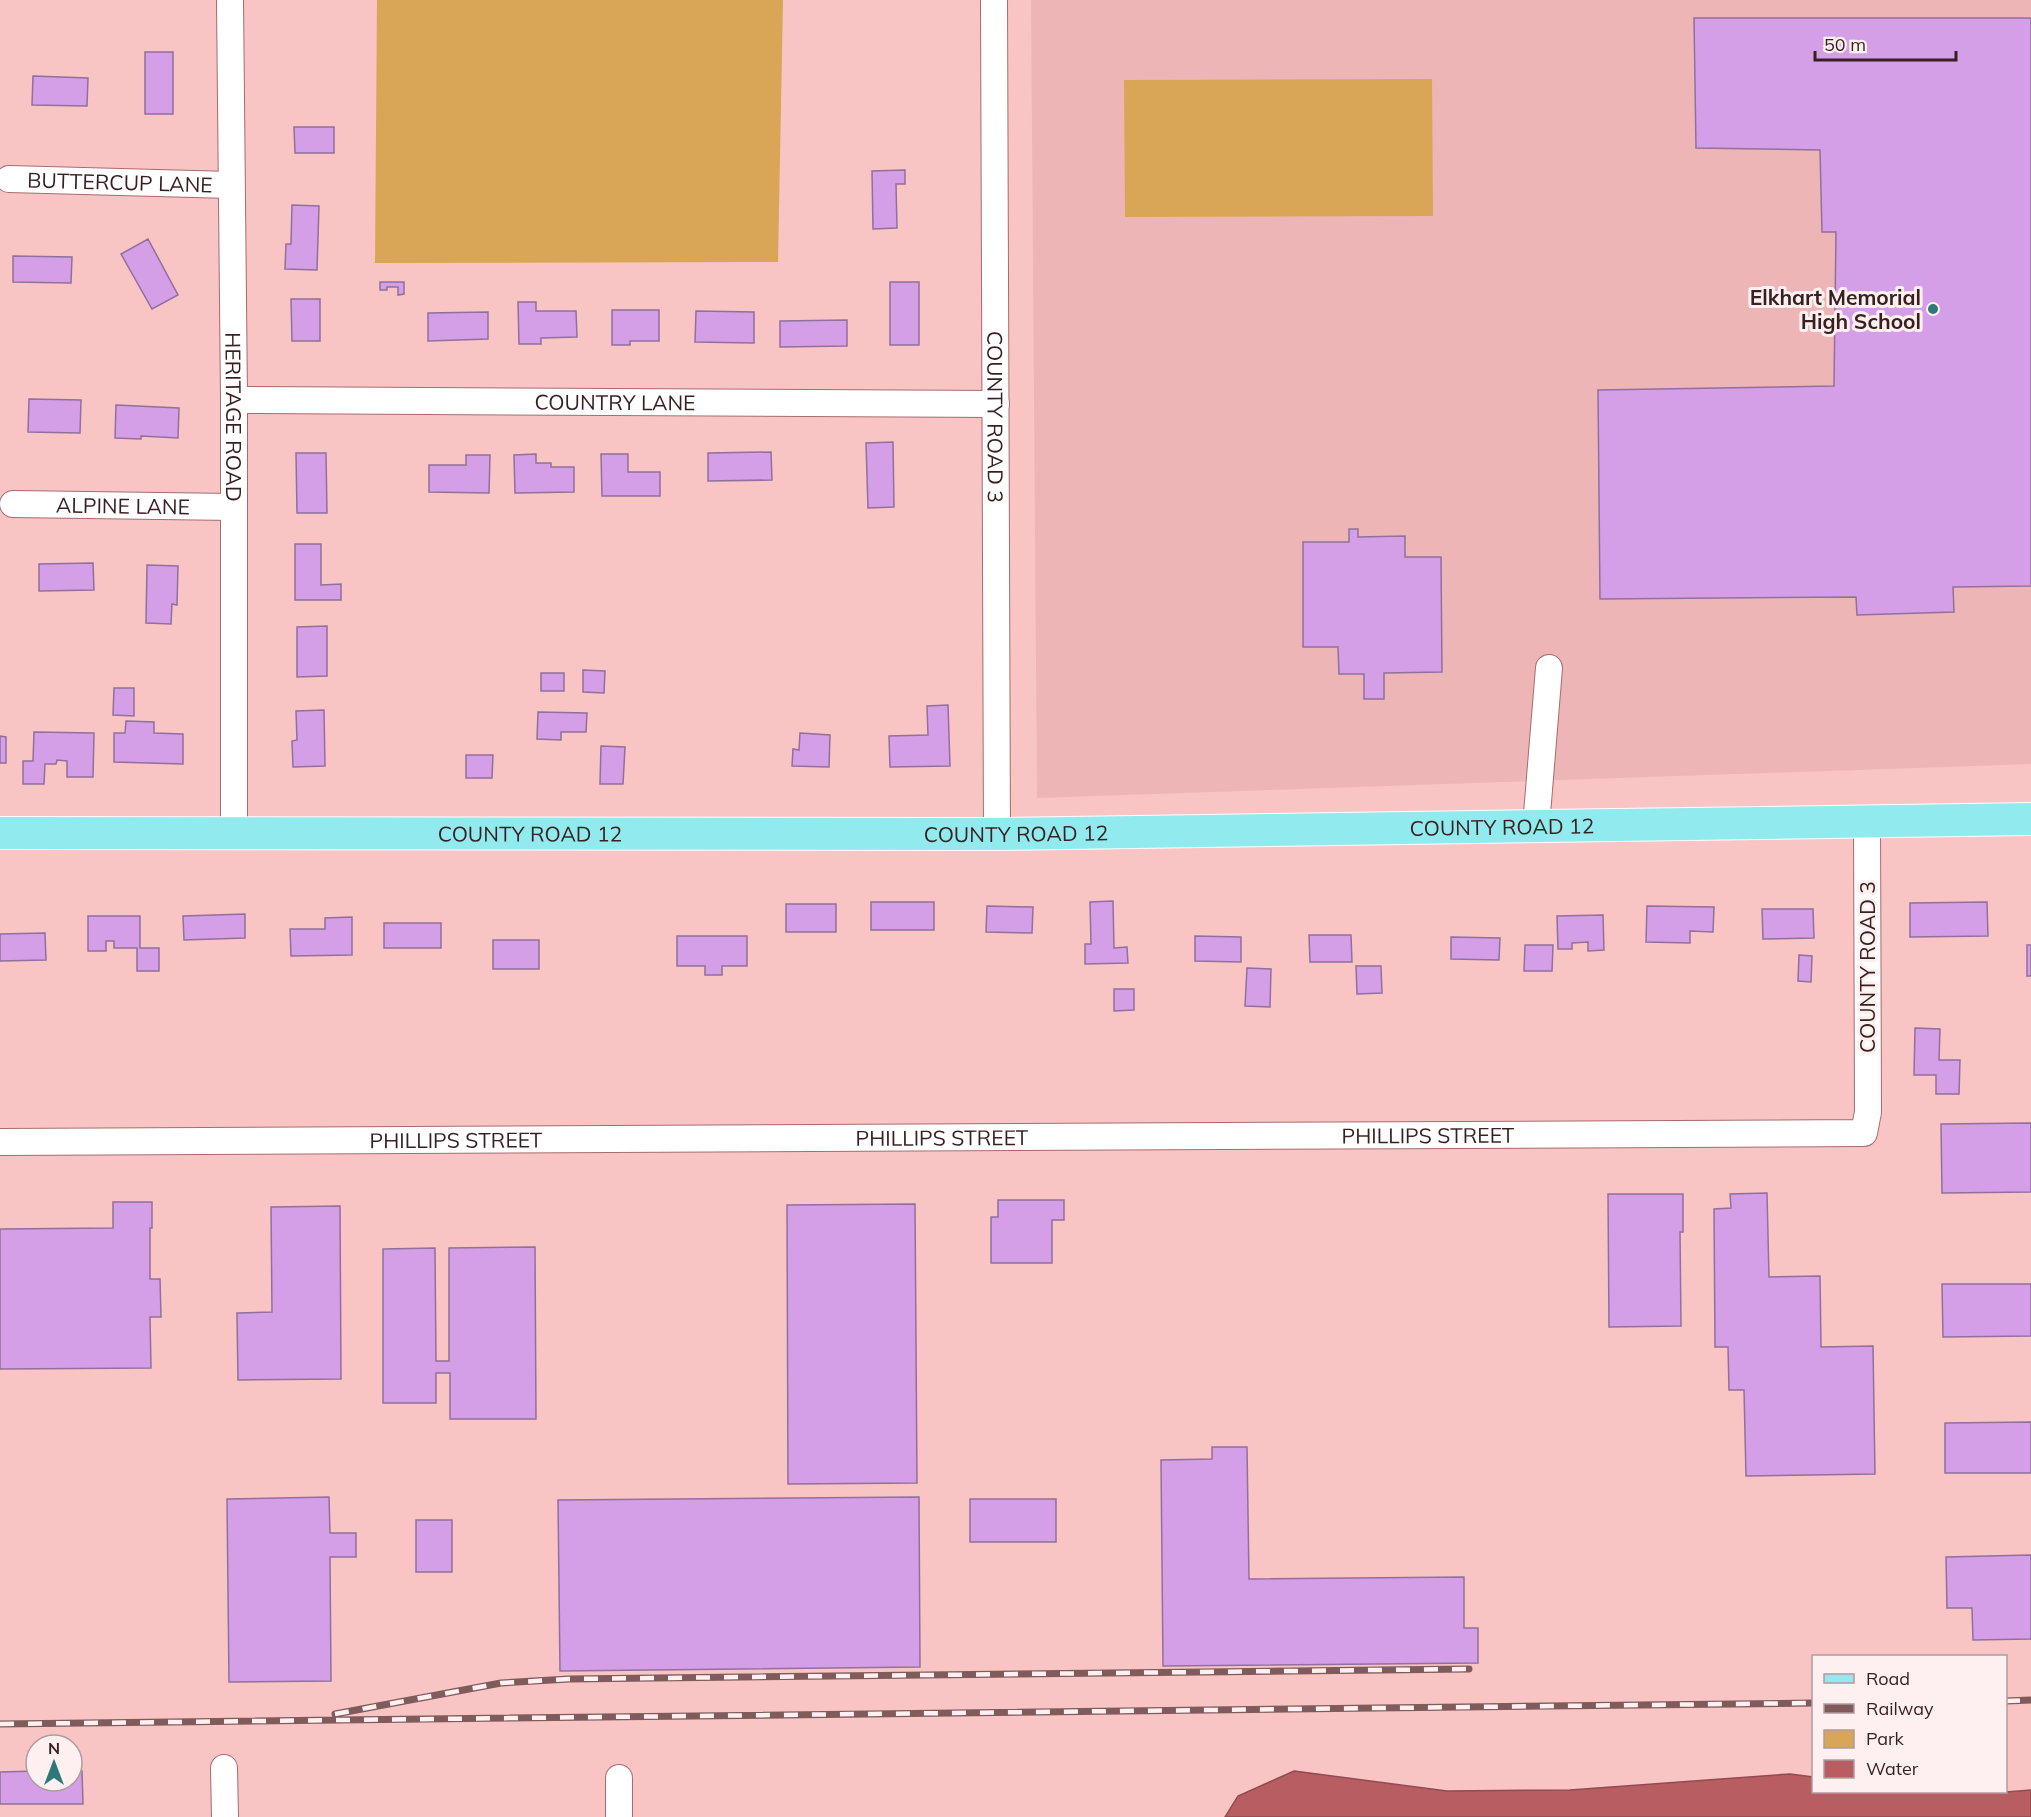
<svg xmlns="http://www.w3.org/2000/svg" width="2031" height="1817" font-family="Mulish,sans-serif">
  <style>
    .built { fill: #eeb5b6 }
    .green { fill: #d8a656 }
    .water { fill: #b85e63; stroke: #924b4f; stroke-width: 1.5 }
    .building { fill: #d59fe7; stroke: #91709c; stroke-width: 1.5 }
    .lines { fill: none; stroke-linecap: round; stroke-linejoin: round }
    .minor-casing { stroke: #a76c6e; stroke-width: 28 }
    .major-casing { stroke: #fff; stroke-width: 34 }
    .minor { stroke: #fff; stroke-width: 26 }
    .major { stroke: #91ebee; stroke-width: 32 }
    .rail-casing { stroke: #7f5b5c; stroke-width: 7 }
    .rail { stroke: #fef0f0; stroke-width: 4.5; stroke-dasharray: 14; stroke-linecap: butt }
    .poi-dot { fill: #2e787a; stroke: #fef0f0; stroke-width: 2 }
    .labels { text-anchor: middle; dominant-baseline: central; stroke-width: 6; stroke-linejoin: round; paint-order: stroke }
    .street-label { font-size: 21px; fill: #381f20; stroke: #fef0f0 }
    .poi-label { font-size: 21px; font-weight: bold; fill: #381f20; stroke: #fef0f0; text-anchor: end }
  </style>
  <rect width="100%" height="100%" fill="#f9c4c4"/>
  <path class="built" d="M1031 0H2031V764L1037 798Z"/>
  <path class="green" d="M377 0H783L778 262 375 263Z
    M1432 79 1433 216 1125 217 1124 80Z"/>
  <path class="water" d="M1294 1771 1447 1791 1570 1790 1790 1774 1813 1777 1814 1792H2006L2031 1790V1817H1225L1238 1796Z"/>
  <path class="building" d="M1694 18H2031V586L1953 587 1954 612 1857 615 1856 597 1600 599 1598 390 1834 386 1836 232H1822L1820 150 1696 148Z
    M145 52H173V114H145Z
    M33 76 88 78 87 106 32 105Z
    M294 127H334V153H295Z
    M905 170V184H896L897 228 873 229 872 171Z
    M292 205 319 206 317 270 285 269 286 244H291Z
    M148 239 178 295 152 309 121 254Z
    M13 256 72 257 71 283 13 282Z
    M380 282H404V294L398 295V287H387V290H380Z
    M890 282H919V345H890Z
    M291 299H320V341H292Z
    M518 302H536V311H576L577 337 541 338V344H519Z
    M612 310H659V341H630V345H612Z
    M696 311 754 312V343L695 342Z
    M488 312V339L428 341V313Z
    M847 320V346L780 347V321Z
    M29 399 81 400 80 433 28 432Z
    M116 405 179 408 178 438 141 436V439L115 438Z
    M893 442 894 507 868 508 866 443Z
    M771 452 772 480 708 481V453Z
    M296 453H326L327 513H297Z
    M536 454V463H551V467H574V492L515 493 514 455Z
    M601 454H628V472H660V496H602Z
    M466 455H490L489 493 429 492V465H466Z
    M1349 529H1358V537L1405 536V557H1441L1442 672 1384 673V699H1364V674H1339L1338 647H1303V542H1349Z
    M295 544H321V585L341 584V600H295Z
    M93 563 94 590 39 591V564Z
    M147 565 178 566 177 605 172 604 171 624 146 623Z
    M327 626V676L297 677V627Z
    M583 670 605 671 604 693 583 692Z
    M541 673H564V691H541Z
    M114 688H134V716L113 715Z
    M948 705 950 766 890 767 889 736 928 735 927 706Z
    M324 710 325 766 293 767 292 741 297 740 296 711Z
    M538 712 587 713 586 732H561V740L537 739Z
    M126 721 154 722V733L183 734V764L114 762V733H125Z
    M34 732 94 733 93 777H67V761L57 760 56 764H45L44 784H23V761H33Z
    M800 733 830 735 829 767 792 766 793 749 799 750Z
    M0 736 6 737V763H0Z
    M601 746 625 747 623 784H600Z
    M466 755H493L492 778H466Z
    M1113 901 1114 948 1127 947 1128 963 1085 964V944H1091L1090 902Z
    M871 902H934V930H871Z
    M1987 902 1988 936 1910 937V903Z
    M786 904H836V932H786Z
    M987 906 1033 907 1032 933 986 932Z
    M1647 906 1714 907 1713 932 1690 931V943L1646 942Z
    M1762 909H1813L1814 938 1763 939Z
    M245 914V938L184 940 183 916Z
    M1603 915 1604 950 1588 951V942L1572 943V949H1558L1557 916Z
    M88 916H140V948H159V971H137V948H114V941H106V951H88Z
    M352 917V955L291 956 290 929H325V918Z
    M384 923H441V948H384Z
    M45 933 46 960 0 961V934Z
    M1309 935H1351L1352 962H1310Z
    M677 936H747V966H722V975H705V966H677Z
    M1195 936 1241 937V962L1195 961Z
    M1451 937 1500 938 1499 960 1451 959Z
    M493 940H539V969H493Z
    M1525 945H1553L1552 971H1524Z
    M2027 945H2031V976H2027Z
    M1799 955 1812 956 1811 982 1798 981Z
    M1356 966H1381L1382 993 1357 994Z
    M1247 968 1271 969 1270 1007 1245 1006Z
    M1114 989H1134V1010L1114 1011Z
    M1915 1028 1940 1029 1939 1060H1960L1959 1094H1936V1075H1914Z
    M2031 1123V1192L1942 1193 1941 1124Z
    M1767 1193 1769 1277 1820 1276 1821 1347 1873 1346 1875 1474 1746 1476 1744 1390H1729L1728 1347H1715L1714 1209 1731 1208 1730 1194Z
    M1608 1194H1683V1232H1680L1681 1326 1609 1327Z
    M998 1200H1064V1220H1052V1263H991V1217H998Z
    M113 1202H152V1228H150V1279H160L161 1317H150L151 1368 0 1369V1229L113 1228Z
    M915 1204 917 1483 788 1484 787 1205Z
    M340 1206 341 1379 238 1380 237 1313 272 1312 271 1207Z
    M535 1247 536 1419H450V1373H436V1403H383V1249L435 1248 436 1361H449V1248Z
    M1942 1284H2031V1336L1943 1337Z
    M2031 1422V1473H1945V1423Z
    M1212 1447H1247L1249 1579 1464 1577V1628H1478V1663L1163 1666 1161 1460 1212 1459Z
    M329 1497 330 1533H356V1557H330L331 1681 229 1682 227 1499Z
    M919 1497 920 1667 560 1671 558 1500Z
    M970 1499H1056V1542H970Z
    M416 1520H452V1572H416Z
    M2031 1555V1639L1973 1640 1972 1608H1947L1946 1557Z
    M36 1771V1781H72V1771H82L83 1804H0V1772Z"/>
  <g class="lines">
    <g class="minor-casing">
      <g id="minor">
        <path id="s1" d="M230 0 234 400V834"/>
        <path id="s2" d="M994 0 997 834"/>
        <path id="s3" d="M9 179 231 185"/>
        <path id="s4" d="M234 400 996 404"/>
        <path id="s5" d="M13 504 233 507"/>
        <path d="M1536 826 1549 668"/>
        <path id="s6" d="M0 1142 1864 1133 1868 1112 1867 822"/>
        <path d="M224 1768 225 1817"/>
        <path d="M619 1817V1778"/>
      </g>
    </g>
    <g class="major-casing">
      <g id="major">
        <path id="s7" d="M0 833 997 834 2031 819"/>
      </g>
    </g>
    <use href="#minor" class="minor"/>
    <use href="#major" class="major"/>
    <g class="rail-casing">
      <path id="rail" d="M2006 1701 2031 1700
        M335 1714 501 1683 569 1679 1469 1669
        M0 1724 1814 1703"/>
    </g>
    <use href="#rail" class="rail"/>
  </g>
  <circle class="poi-dot" cx="1933" cy="309" r="6"/>
  <g class="labels">
    <g class="street-label">
      <text stroke="none"><textPath href="#s3" startOffset="111">BUTTERCUP LANE</textPath></text>
      <text stroke="none"><textPath href="#s4" startOffset="381">COUNTRY LANE</textPath></text>
      <text stroke="none"><textPath href="#s1" startOffset="417">HERITAGE ROAD</textPath></text>
      <text stroke="none"><textPath href="#s2" startOffset="417">COUNTY ROAD 3</textPath></text>
      <text stroke="none"><textPath href="#s5" startOffset="110">ALPINE LANE</textPath></text>
      <text stroke="none"><textPath href="#s7" startOffset="1502">COUNTY ROAD 12</textPath></text>
      <text stroke="none"><textPath href="#s7" startOffset="1016">COUNTY ROAD 12</textPath></text>
      <text stroke="none"><textPath href="#s7" startOffset="530">COUNTY ROAD 12</textPath></text>
      <text transform="translate(1867 967) rotate(-90)">COUNTY ROAD 3</text>
      <text stroke="none"><textPath href="#s6" startOffset="1428">PHILLIPS STREET</textPath></text>
      <text stroke="none"><textPath href="#s6" startOffset="942">PHILLIPS STREET</textPath></text>
      <text stroke="none"><textPath href="#s6" startOffset="456">PHILLIPS STREET</textPath></text>
    </g>
    <g class="poi-label">
      <text x="1921" y="297">Elkhart Memorial<tspan x="1921" dy="24">High School</tspan></text>
    </g>
  </g>
  <rect x="1812" y="1655" width="195" height="138" fill="#fef0f0" stroke="#af9c9d" stroke-width="1.5"/>
  <rect x="1824" y="1674" width="30" height="9" fill="#91ebee" stroke="#af9c9d" stroke-width="1.5"/>
  <text x="1866" y="1685" font-size="18" fill="#381f20">Road</text>
  <rect x="1824" y="1704" width="30" height="9" fill="#7f5b5c" stroke="#af9c9d" stroke-width="1.5"/>
  <text x="1866" y="1715" font-size="18" fill="#381f20">Railway</text>
  <rect x="1824" y="1730" width="30" height="18" fill="#d8a656" stroke="#af9c9d" stroke-width="1.5"/>
  <text x="1866" y="1745" font-size="18" fill="#381f20">Park</text>
  <rect x="1824" y="1760" width="30" height="18" fill="#b85e63" stroke="#af9c9d" stroke-width="1.5"/>
  <text x="1866" y="1775" font-size="18" fill="#381f20">Water</text>
  <g transform="translate(54 1763)"><circle r="28" fill="#fef0f0" stroke="#af9c9d" stroke-width="1.5"/>
  <path d="M0-4.5L10 22L0 15L-10 22Z" fill="#2e787a"/>
  <text y="-9" font-size="16" font-weight="bold" text-anchor="middle" fill="#381f20">N</text>
  </g>
  <path d="M1815 51v9h141v-9" fill="none" stroke="#381f20" stroke-width="3"/>
  <text x="1824" y="51" font-size="18" fill="#381f20" stroke="#fef0f0" stroke-width="4.5" paint-order="stroke">50 m</text>
</svg>
